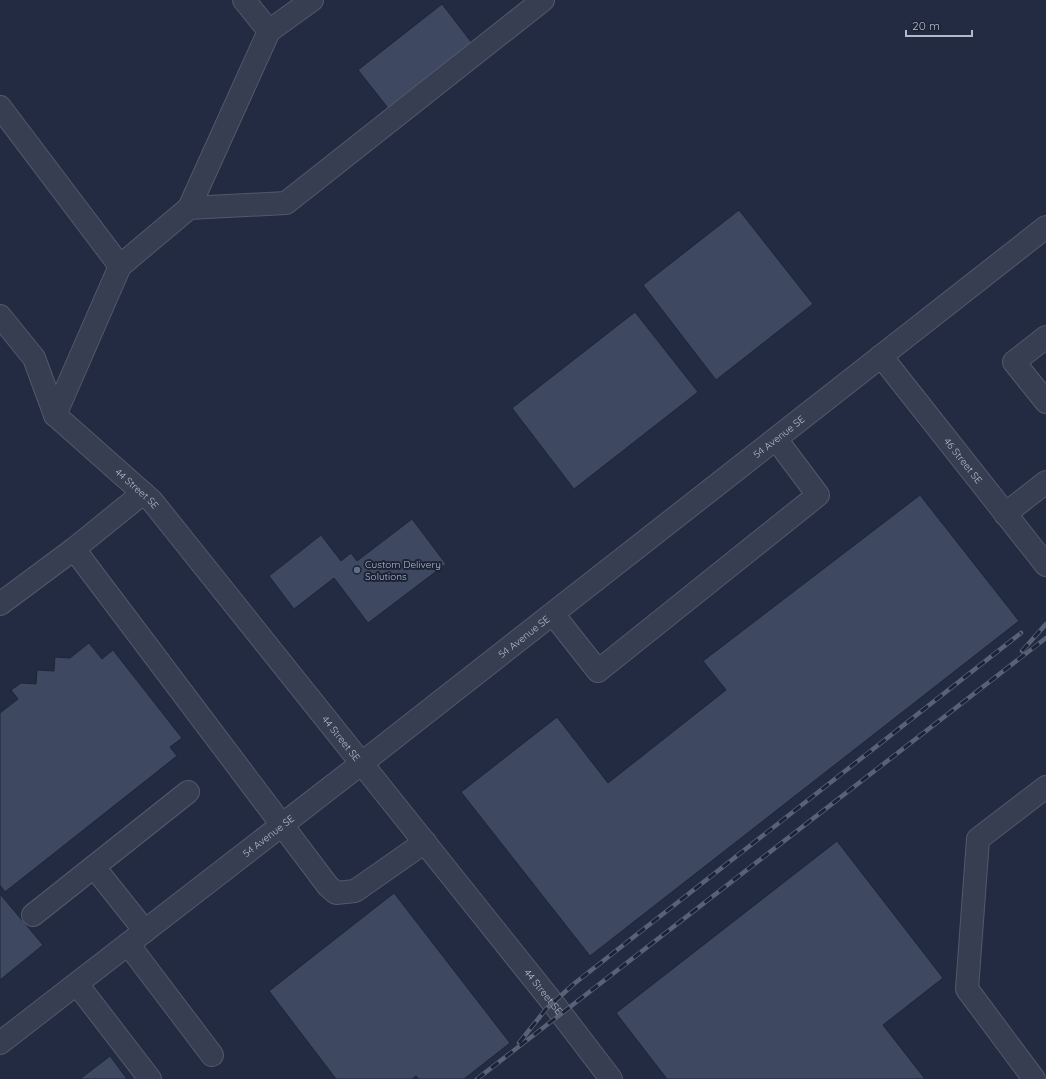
<svg xmlns="http://www.w3.org/2000/svg" width="1046" height="1079" font-family="Quicksand,sans-serif">
  <style>
    .building { fill: #3e4961; stroke: #1e2538 }
    .lines { fill: none; stroke-linecap: round; stroke-linejoin: round }
    .minor-casing { stroke: #52596b; stroke-width: 24 }
    .minor { stroke: #373e51; stroke-width: 22 }
    .rail-casing { stroke: #586178; stroke-width: 4.5 }
    .rail { stroke: #1c2336; stroke-width: 3; stroke-dasharray: 9; stroke-linecap: butt }
    .service-dot { fill: #5c6f8a; stroke: #1c2336; stroke-width: 1.5 }
    .labels { text-anchor: middle; dominant-baseline: central; stroke-width: 4; stroke-linejoin: round; paint-order: stroke }
    .street-label { font-size: 10px; fill: #b3b9cb; stroke: #1c2336 }
    .poi-label { font-size: 10px; fill: #b3b9cb; stroke: #1c2336; text-anchor: start }
  </style>
  <rect width="100%" height="100%" fill="#222b41"/>
  <path class="building" d="M442 4 472 43 388 108 358 70Z
    M739 210 813 304 716 380 643 285Z
    M635 312 698 392 574 489 512 408Z
    M920 495 1019 621 590 956 461 792 557 717 608 783 726 690 703 661Z
    M412 519 446 564 368 623 334 578 294 609 269 576 321 535 341 561 351 553 357 561Z
    M89 643 102 659 113 650 182 738 170 747 177 756 5 892 0 885V713L18 699 11 690 21 683 36 684 37 670 54 671 55 657 70 658Z
    M837 841 943 978 883 1025 925 1079H667L616 1013Z
    M394 893 510 1043 464 1079H419L416 1076 412 1079H336L269 991Z
    M0 894 43 945 0 980Z
    M110 1056 127 1079H80Z"/>
  <g class="lines">
    <g class="minor-casing">
      <g id="minor">
        <path d="M244 0 269 31 312 0"/>
        <path d="M0 107 120 266"/>
        <path d="M189 208 269 31"/>
        <path id="s1" d="M0 316 34 358 55 415 152 501 553 1003 611 1079"/>
        <path d="M1046 337 1014 362 1046 402"/>
        <path id="s2" d="M881 356 1046 565"/>
        <path d="M55 415 120 266 189 208 286 203 543 0"/>
        <path d="M143 493 74 549 328 886 336 893 355 891 425 842"/>
        <path d="M1005 514 1046 482"/>
        <path d="M0 604 74 549"/>
        <path d="M553 614 598 671 818 495 776 439"/>
        <path d="M94 867 145 931"/>
        <path d="M33 915 188 792"/>
        <path d="M128 944 212 1055"/>
        <path d="M77 984 150 1079"/>
        <path id="s3" d="M0 1043 362 763 1046 227"/>
        <path d="M1034 1079 967 989 978 839 1046 787"/>
      </g>
    </g>
    <use href="#minor" class="minor"/>
    <g class="rail-casing">
      <path id="rail" d="M1022 651 1046 624
        M519 1043 546 1009 575 983 1021 633
        M477 1079 1046 638"/>
    </g>
    <use href="#rail" class="rail"/>
  </g>
  <circle class="service-dot" cx="357" cy="570" r="4"/>
  <g class="labels">
    <g class="street-label">
      <text stroke="none"><textPath href="#s3" startOffset="987">54 Avenue SE</textPath></text>
      <text stroke="none"><textPath href="#s2" startOffset="133">46 Street SE</textPath></text>
      <text stroke="none"><textPath href="#s1" startOffset="225">44 Street SE</textPath></text>
      <text stroke="none"><textPath href="#s3" startOffset="663">54 Avenue SE</textPath></text>
      <text stroke="none"><textPath href="#s1" startOffset="548">44 Street SE</textPath></text>
      <text stroke="none"><textPath href="#s3" startOffset="339">54 Avenue SE</textPath></text>
      <text stroke="none"><textPath href="#s1" startOffset="872">44 Street SE</textPath></text>
    </g>
    <g class="poi-label">
      <text x="365" y="564">Custom Delivery<tspan x="365" dy="12">Solutions</tspan></text>
    </g>
  </g>
  <path d="M906 30v6h66v-6" fill="none" stroke="#b3b9cb" stroke-width="2"/>
  <text x="912" y="30" font-size="12" fill="#b3b9cb" stroke="#1c2336" stroke-width="3" paint-order="stroke">20 m</text>
</svg>
